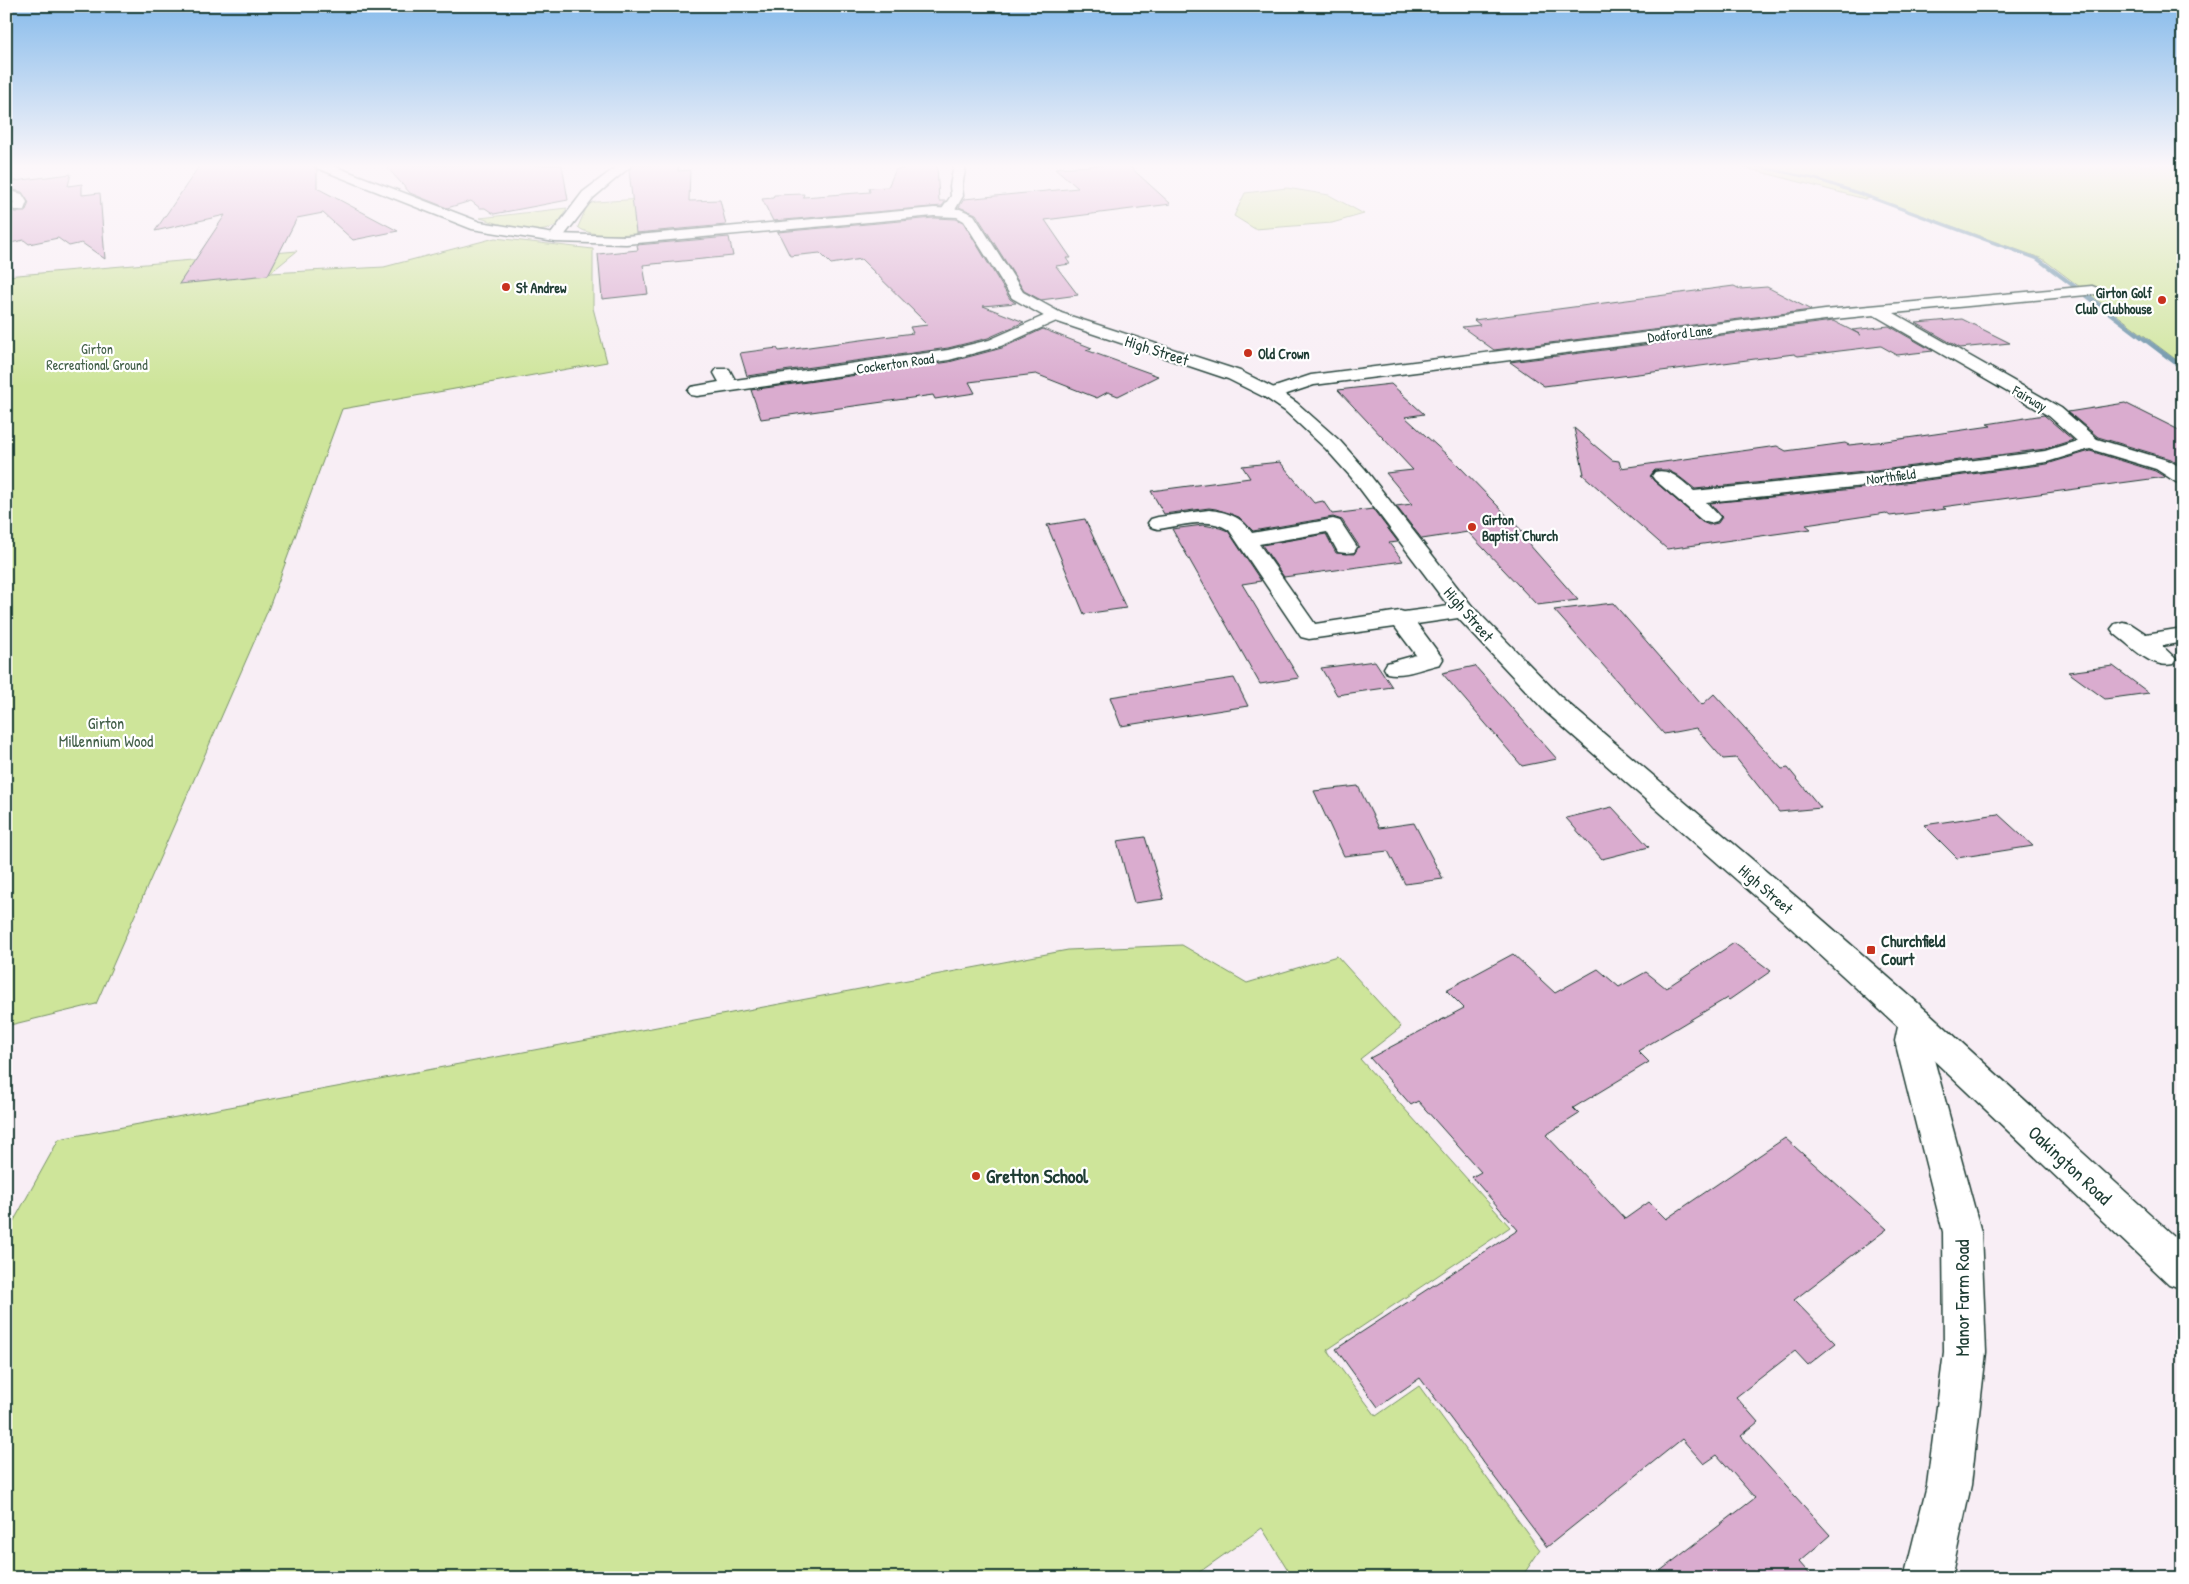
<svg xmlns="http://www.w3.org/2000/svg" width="2189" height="1584" font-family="'Patrick Hand',sans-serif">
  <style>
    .green { fill: #cee59a; stroke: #769167 }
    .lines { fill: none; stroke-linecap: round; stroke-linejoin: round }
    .stream { fill: #668fa5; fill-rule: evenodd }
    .building { fill: #daaccf; stroke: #1f3d34 }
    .street-casing { stroke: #1f3d34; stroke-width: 3 }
    .secondary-casing { stroke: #1f3d34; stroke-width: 3 }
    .street { fill: #fff; fill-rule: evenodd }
    .secondary { fill: #fff; fill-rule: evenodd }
    .poi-dot { fill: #c8321e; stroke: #fff; stroke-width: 2 }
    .labels { text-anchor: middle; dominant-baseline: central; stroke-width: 4.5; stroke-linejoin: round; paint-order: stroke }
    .far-poi-label { font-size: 14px; font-weight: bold; fill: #1f3d34; stroke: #fff; text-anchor: start }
    .far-street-label { font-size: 14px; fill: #1f3d34; stroke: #fff }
    .far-park-label { font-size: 14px; fill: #425f48; stroke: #fff }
    .street-label { font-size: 16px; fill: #1f3d34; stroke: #fff }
    .park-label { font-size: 16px; fill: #425f48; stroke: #fff }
    .poi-label { font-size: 16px; font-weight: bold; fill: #1f3d34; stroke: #fff; text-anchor: start }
    .near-street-label { font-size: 19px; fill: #1f3d34; stroke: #fff }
    .near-poi-label { font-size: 19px; font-weight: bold; fill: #1f3d34; stroke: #fff; text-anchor: start }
  </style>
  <rect width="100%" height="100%" fill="#f8eef5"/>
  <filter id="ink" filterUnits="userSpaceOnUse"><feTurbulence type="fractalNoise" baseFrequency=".02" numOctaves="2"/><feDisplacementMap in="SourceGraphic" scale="10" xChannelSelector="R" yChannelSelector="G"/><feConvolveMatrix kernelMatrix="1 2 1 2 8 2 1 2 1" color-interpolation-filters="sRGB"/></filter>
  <g filter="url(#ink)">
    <path class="green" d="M1734 165H2183V365L2043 259 1874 198 1865 199Z
      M1287 188 1329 195 1364 214 1332 223 1255 229 1234 216 1245 193Z
      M685 196 667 231C646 232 593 241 578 227L588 204 596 202Z
      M567 208C564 213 561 221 556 225 538 239 501 224 480 218Z
      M495 238 593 249V308L607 362 342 409 268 610 96 1004 6 1026V276L297 251 270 273 384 267Z
      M1182 945 1247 983 1337 956 1401 1027 1360 1059 1510 1227 1327 1350 1376 1416 1419 1386 1540 1550 1521 1578H1293L1262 1528 1191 1578H6V1235L59 1139 1068 950Z"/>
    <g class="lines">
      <path class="stream" d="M1746 165H1754L1817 178 1866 194 2040 258 2183 365V371L2036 260 1862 196 1814 180Z"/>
    </g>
    <path class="building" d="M200 165H313L317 170V188L398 231 353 240 323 213 297 218 268 275 179 284 225 215 155 231Z
      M385 165H562L568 200 494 214 485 208H480L471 201 447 208 410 193Z
      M634 165H679L678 171 690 170 689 201 720 200 726 225 636 233 629 170Z
      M905 165H937L939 201H946L942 206 773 221 762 199 773 198 774 195 804 194 803 197 870 192 869 188 888 187 896 169H903Z
      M1105 165H1128L1171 204 1045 220 1071 258H1066L1070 264 1056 266 1078 295 1041 300 1024 291 976 214 959 207 964 199 1078 188 1055 168Z
      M71 174 68 186 82 184V195L100 193 105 259 82 243 69 246 58 238 29 244 24 240 6 244V200L12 203 10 208 14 212H25L29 203 22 192 6 188V182Z
      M934 218 956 219 963 222 1010 299 1016 303 983 306 1024 322 988 338 948 348 747 376 740 353 777 348 779 351 913 333 910 327 928 325 861 259 831 264 820 253 790 256 778 232Z
      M729 237 733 256 643 265 648 294 602 299 598 254 638 250 637 245Z
      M1734 286 1740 289 1767 287 1811 310 1494 350 1462 327 1480 325 1474 320Z
      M1962 319 2010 343 1960 348 1916 323Z
      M1833 321 1861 335 1852 330 1889 326 1933 351 1897 355 1881 346 1798 356 1794 354 1544 386 1510 362Z
      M1043 329 1092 348 1086 350 1158 376 1118 396 1108 392 1097 398 1036 374 969 382 975 393 935 399 933 395 761 419 751 390 949 362 1002 348Z
      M1391 384 1424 414 1405 417 1458 465 1525 534 1521 535 1578 600 1537 605 1468 532 1422 539 1396 506 1412 504 1386 473 1413 470 1338 390Z
      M2125 403 2183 432V467L2171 459 2098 437 2068 412Z
      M2044 415 2073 440 2045 449 1874 471 1695 489 1677 475 1667 470H1655L1650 476 1654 481 1702 522 1709 525 1718 523 1722 517 1710 503 1874 487 2047 464 2090 451 2155 471 2165 477 1942 507 1946 509 1890 516 1886 513 1806 525 1811 529 1667 549 1582 474H1584L1574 428 1612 460 1619 461 1621 468 1777 446 1786 451 1845 443 1849 445 1886 441 1991 426 1987 424Z
      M1280 462 1314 503 1323 501 1332 514 1373 509 1398 542 1389 543 1403 561 1284 577 1262 545 1326 534 1336 553 1354 554 1359 546 1342 520 1333 517 1253 531 1239 517 1216 509 1209 508 1164 514 1151 491 1250 478 1242 466Z
      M1085 519 1114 582 1126 608 1084 614 1047 525Z
      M1203 525 1220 528 1228 531 1261 581 1242 584 1299 678 1260 684 1172 529Z
      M1613 603 1702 705 1714 694 1782 769 1788 768 1821 808 1779 812 1736 758 1723 759 1696 728 1664 734 1554 610Z
      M1375 661 1392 687 1337 695 1321 668Z
      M1475 666 1557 759 1522 766 1442 673Z
      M2113 666 2149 693 2105 699 2068 672Z
      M1234 678 1248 706 1121 726 1110 697Z
      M1358 786 1379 828 1414 823 1443 879 1405 884 1388 851 1344 856 1314 791Z
      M1612 807 1649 847 1602 859 1566 818Z
      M1998 814 2033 846 1957 858 1924 825Z
      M1145 837 1164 899 1134 903 1117 841Z
      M1734 943 1771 971 1729 1000 1727 998 1638 1051 1649 1062 1573 1108 1579 1114 1546 1135 1625 1219 1649 1202 1666 1219 1785 1138 1887 1229 1794 1300 1836 1343 1808 1365 1795 1351 1736 1397 1758 1422 1741 1436 1830 1535 1799 1562 1813 1578H1651L1755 1498 1717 1455 1704 1464 1682 1439 1547 1547 1420 1378 1378 1407 1336 1349 1518 1230 1472 1177 1481 1172 1418 1101 1411 1105 1370 1058 1464 1008 1446 990 1513 954 1555 993 1598 969 1619 987 1646 972 1666 988Z"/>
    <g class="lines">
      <g class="street-casing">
        <path id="street" d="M619 165H632L593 198 560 241H550L548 238 583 192Z
          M954 165H966L962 186 963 196 952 215 947 216 940 212 951 196 950 186Z
          M6 190 22 194 27 202 24 210H14L12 207 14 202 6 198Z
          M2092 286 2097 288 2100 291 2097 294 1894 313 2061 408 2097 439 2170 461 2183 469V484L2176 482 2156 469 2090 449 2047 462 1874 485 1706 502 1720 517 1717 521 1710 523 1703 521 1655 480 1652 476 1655 472C1671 468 1683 482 1694 491L1874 473 2045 451 2077 441 2049 416 1874 315 1825 320 1314 385 1272 399 1266 398 1263 394 1266 390 1311 375 1825 310Z
          M1055 311 1061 313 1063 316 1061 319 1001 346 949 360 697 396 691 395 688 391 691 387 719 382 714 373 717 369H729L735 380 948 350 989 340Z
          M1209 510C1227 512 1241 516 1252 533L1333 519 1340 521 1357 547 1354 552 1346 553 1338 552 1327 532 1259 544 1315 624 1400 611 1404 612 1464 604 1472 606 1476 611 1472 616 1417 624 1443 659 1440 664C1423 668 1404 677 1387 673L1384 668 1387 663 1416 655 1395 627 1309 639 1301 637 1229 530C1208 516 1181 526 1158 529L1151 527 1148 523 1151 519 1158 517Z
          M2123 622 2131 624 2146 634 2183 628V642L2162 646 2176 659 2173 664C2151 669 2131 646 2115 634L2111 629 2115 624Z
          M1916 1008 1928 1012 1933 1022 1929 1041 1981 1232 1986 1352 1971 1485 1951 1578H1904L1927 1485 1944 1352 1943 1232 1895 1041 1899 1022 1904 1012Z"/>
      </g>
      <g class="secondary-casing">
        <path id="secondary" d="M315 165H331L480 222 555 234 626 236 934 208 960 209 974 215 1023 292 1061 313 1240 371 1278 390 1297 403 1340 441 1365 469 1472 606 1563 699 1801 901 1928 1012 2183 1244V1289L2169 1284 1904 1032 1779 917 1545 711 1456 616 1351 477 1326 449 1285 411 1266 398 1228 379 1049 319 1012 298 964 221 957 217 934 216 626 244 555 242 472 229 317 168Z"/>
      </g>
      <use href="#street" class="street"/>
      <use href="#secondary" class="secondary"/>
    </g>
  </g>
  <linearGradient id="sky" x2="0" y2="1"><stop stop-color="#87bbeb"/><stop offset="0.43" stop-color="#fcf7fa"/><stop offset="1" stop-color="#fcf7fa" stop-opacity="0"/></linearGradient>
  <rect width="2189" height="386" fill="url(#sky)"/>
  <g class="poi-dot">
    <circle cx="506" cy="287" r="5"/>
    <circle cx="2162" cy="300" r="5"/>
    <circle cx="1248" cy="353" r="5"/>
    <circle cx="1472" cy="527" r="5"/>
    <rect x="1866" y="945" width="10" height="10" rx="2.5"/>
    <circle cx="976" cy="1176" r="5"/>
  </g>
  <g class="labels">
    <g class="far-poi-label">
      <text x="516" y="287">St Andrew</text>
      <text x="2152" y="292" text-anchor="end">Girton Golf<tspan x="2152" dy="16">Club Clubhouse</tspan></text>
      <text x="1258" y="353">Old Crown</text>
      <text x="1482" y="519">Girton<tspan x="1482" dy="16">Baptist Church</tspan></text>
    </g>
    <g class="far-street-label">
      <text transform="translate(1680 333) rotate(-7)">Dodford Lane</text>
      <text transform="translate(895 363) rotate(-8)">Cockerton Road</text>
      <text transform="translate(2030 398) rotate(30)">Fairway</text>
      <text transform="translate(1891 476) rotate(-7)">Northfield</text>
    </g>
    <g class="far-park-label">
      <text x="97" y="348">Girton<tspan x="97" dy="16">Recreational Ground</tspan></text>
    </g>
    <g class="street-label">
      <text transform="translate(1157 350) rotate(18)">High Street</text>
      <text transform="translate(1469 614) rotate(49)">High Street</text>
      <text transform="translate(1766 889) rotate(41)">High Street</text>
    </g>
    <g class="park-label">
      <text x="106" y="723">Girton<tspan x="106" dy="18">Millennium Wood</tspan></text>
    </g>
    <g class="poi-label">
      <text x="1881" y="941">Churchfield<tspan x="1881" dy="18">Court</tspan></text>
    </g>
    <g class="near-street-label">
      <text transform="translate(2070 1165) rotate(43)">Oakington Road</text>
      <text transform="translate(1962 1298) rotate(-90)">Manor Farm Road</text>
    </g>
    <g class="near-poi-label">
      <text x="986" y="1176">Gretton School</text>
    </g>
  </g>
  <rect width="2189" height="1584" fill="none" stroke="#fff" stroke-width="25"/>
  <rect x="12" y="12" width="2164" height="1559" fill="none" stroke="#1f3d34" stroke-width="2" filter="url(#ink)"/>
</svg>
